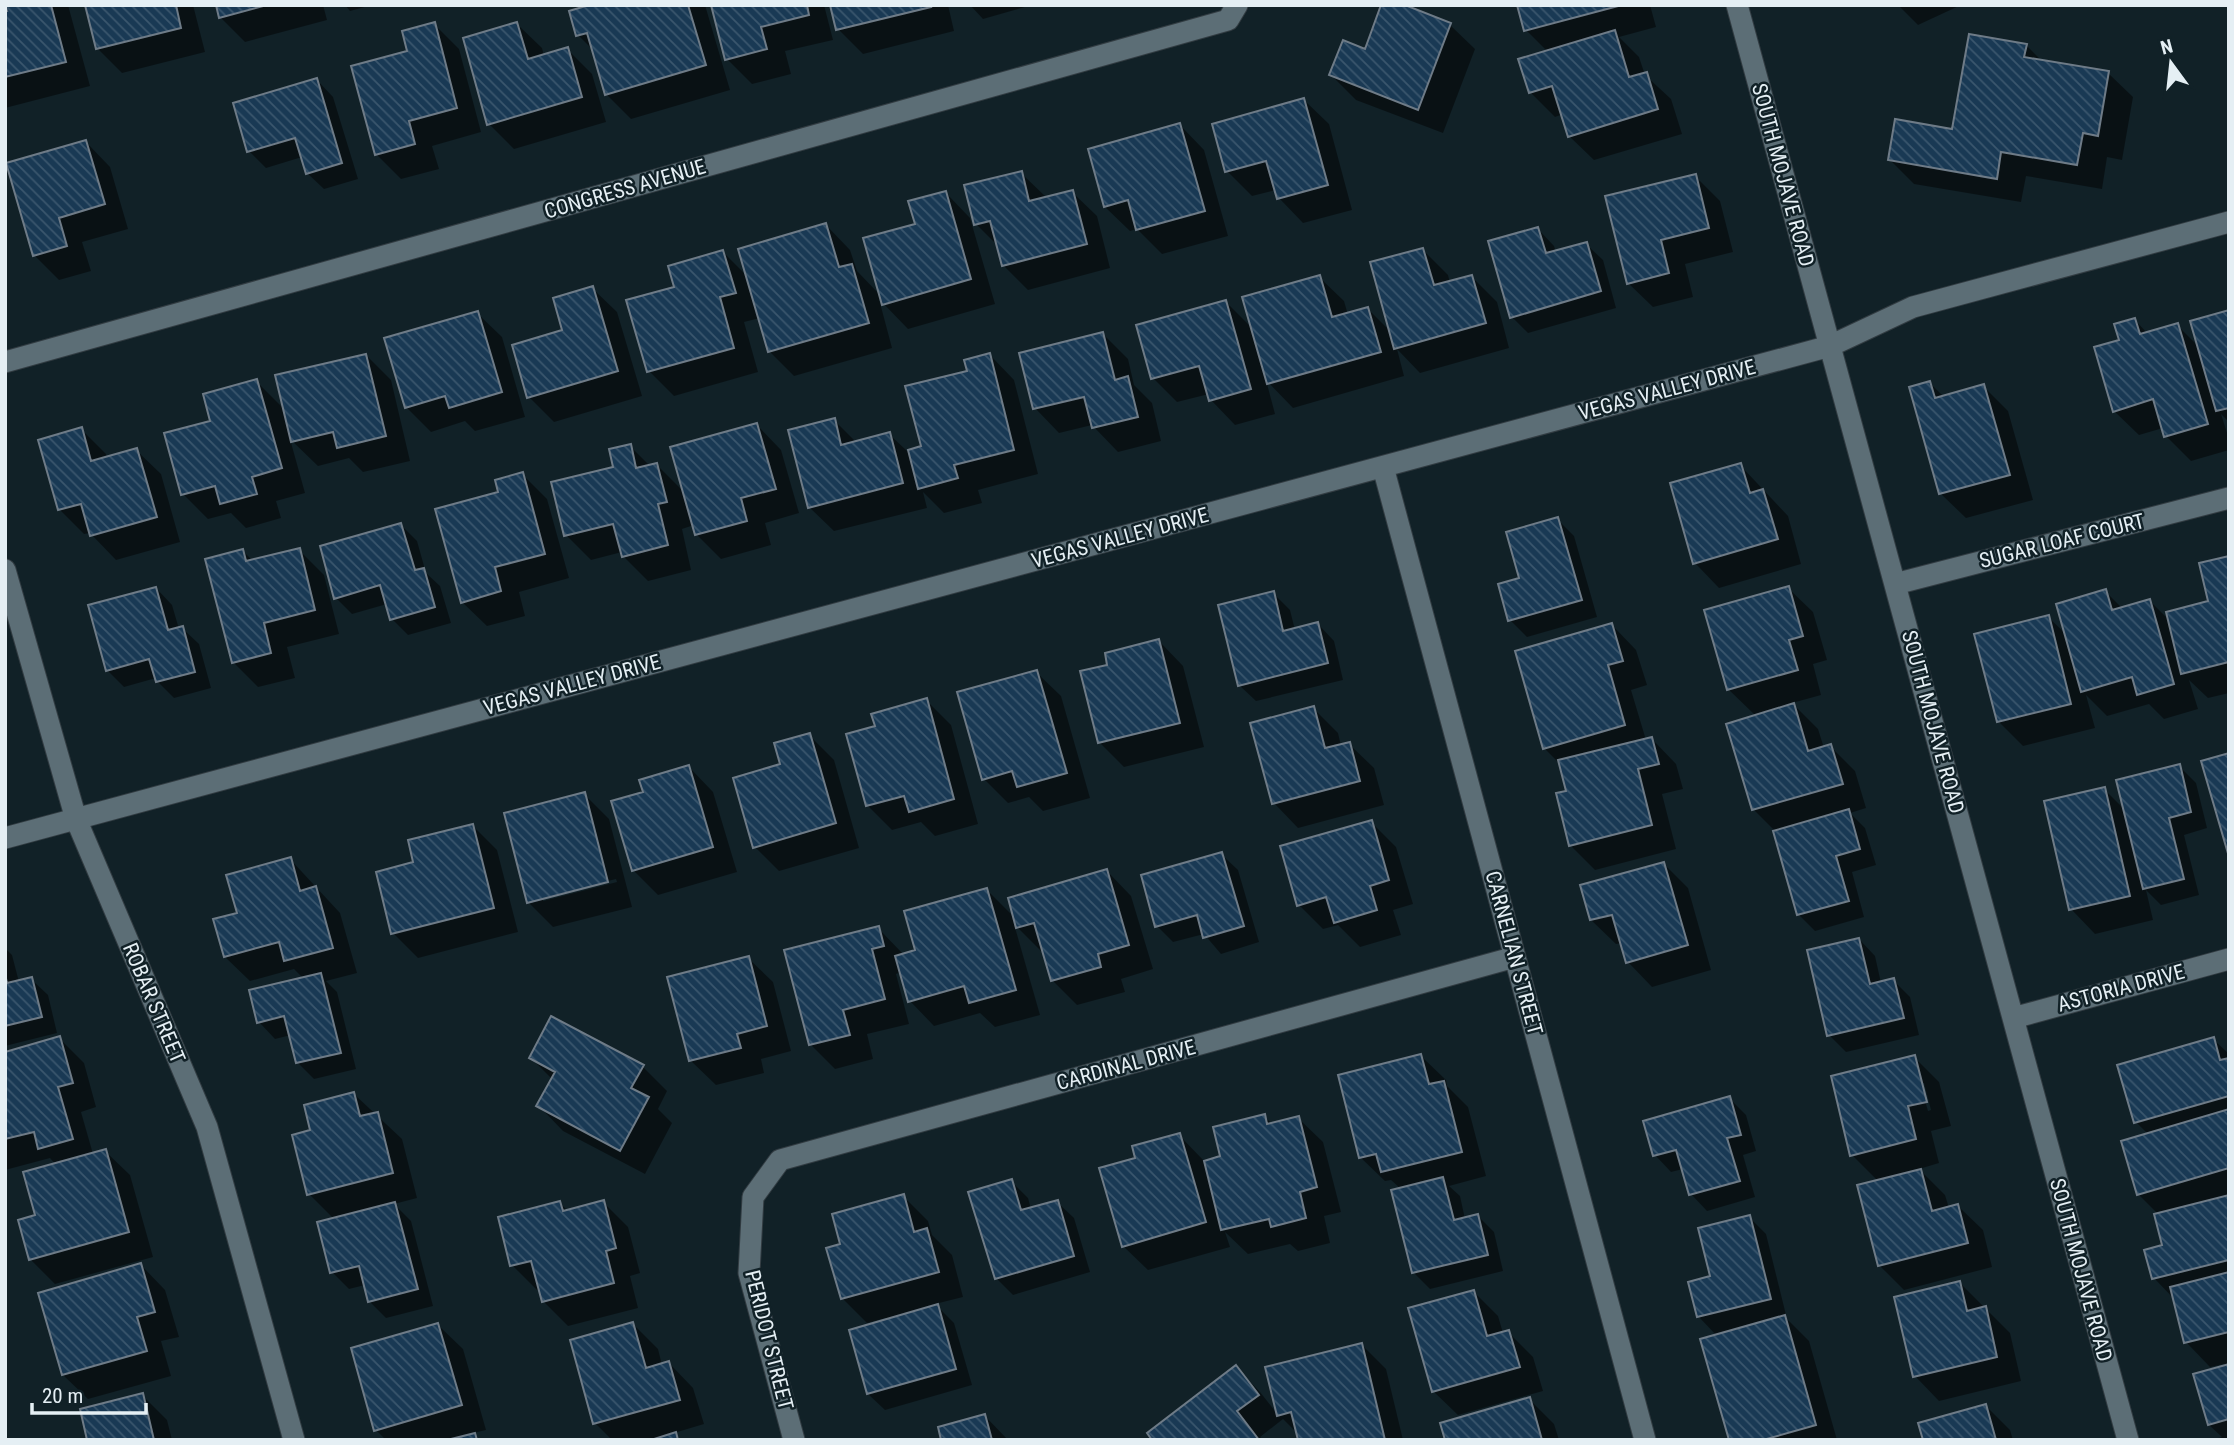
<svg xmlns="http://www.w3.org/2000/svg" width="2234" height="1445" font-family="'Roboto Condensed',sans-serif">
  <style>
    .shadow { fill: #0007; fill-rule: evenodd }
    .building { fill: url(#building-back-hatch); stroke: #6e7b87; stroke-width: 2 }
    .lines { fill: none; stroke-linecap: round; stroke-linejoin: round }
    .minor-casing { stroke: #323c42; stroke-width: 23 }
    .minor { stroke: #5c6e76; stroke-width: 21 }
    .labels { text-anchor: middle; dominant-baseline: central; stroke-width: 5; stroke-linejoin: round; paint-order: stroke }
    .street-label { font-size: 21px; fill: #e5eff4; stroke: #112127 }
  </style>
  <defs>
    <pattern id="building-back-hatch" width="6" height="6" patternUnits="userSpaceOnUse" patternTransform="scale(1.75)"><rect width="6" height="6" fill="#193954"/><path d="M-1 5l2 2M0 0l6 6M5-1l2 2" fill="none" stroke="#3a566d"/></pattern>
  </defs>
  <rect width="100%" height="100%" fill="#112127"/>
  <path class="shadow" d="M7 5H68L90 86 5 108V13L9 12Z
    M86 5H193L205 52 122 73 97 48Z
    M217 5H323L327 20 245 42 220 17Z
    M345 5H372L350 11Z
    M595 5H705L730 90 631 119 606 94 594 51 578 35Z
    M713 5H824L833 40 785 51 791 74 752 84 727 59Z
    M832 5H948L954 31 863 54 838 29Z
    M970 5H1032L983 19Z
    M1519 5H1650L1656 27 1619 37 1639 57 1645 75 1671 99 1682 134 1594 160 1569 136 1563 114 1555 117 1530 92 1548 52 1526 30Z
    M1898 5H1961L1918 25Z
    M434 24 459 49 481 132 432 146 439 169 401 179 376 154Z
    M517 24 542 48 544 56 567 49 592 74 606 122 514 149 489 124Z
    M1450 25 1475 49 1443 133 1356 100 1331 75Z
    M2026 45 2042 61 2108 73 2133 97 2122 160 2107 157 2102 189 2026 176 2021 202 1914 184 1890 160 1954 131Z
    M317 80 333 97 358 179 324 189 307 173 302 157 266 168 249 151Z
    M1304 100 1329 124 1352 210 1303 223 1279 198 1276 190 1252 196 1227 171Z
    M1180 125 1204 150 1228 236 1162 254 1137 229 1130 231 1105 207Z
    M86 142 110 167 128 229 82 242 91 271 59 280 34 255Z
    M1021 173 1047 198 1072 192 1097 216 1110 268 1028 290 1003 265 999 247 976 224Z
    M1695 176 1720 201 1733 252 1685 264 1693 297 1653 307 1628 283Z
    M946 193 970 218 995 304 908 329 879 299 892 348 794 376 769 351 760 318 744 322 758 372 674 396 649 371 676 288 723 252 748 277 826 225 850 250 857 271 881 296 917 225Z
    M1538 229 1554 246 1556 252 1586 244 1603 260 1616 308 1528 333 1512 317Z
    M1423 250 1448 275 1450 283 1472 277 1497 302 1509 348 1420 373 1397 349 1404 376 1293 408 1266 380 1275 414 1235 425 1211 400 1209 394 1177 402 1153 378 1226 302 1253 329 1319 277 1344 301 1348 315 1368 309 1391 332Z
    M592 288 617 312 642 396 554 422 529 397 564 332Z
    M2229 312V422L2221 414 2229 439V450L2191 461 2166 436 2163 428 2139 435 2114 411 2121 341 2135 320 2148 334 2177 325 2199 347Z
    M477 313 502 337 525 417 475 431 465 421 431 432 406 407Z
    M1103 334 1128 359 1134 385 1152 403 1161 441 1118 452 1092 425 1059 433 1035 408Z
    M366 355 391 380 410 461 363 472 349 458 318 466 290 439 305 493 276 501 281 518 246 528 231 513 208 519 183 494 256 381 285 410Z
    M990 355 1014 380 1038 474 978 490 982 503 944 513 923 492 927 508 834 531 809 507 834 420 856 442 889 434 907 451 923 447 969 372Z
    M1930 383 1944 397 1983 386 2008 411 2033 500 1966 518 1941 494 1911 388Z
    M757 425 781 450 799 513 765 523 771 545 721 559 696 534 694 525 682 529 691 570 648 581 623 556 622 552 591 560 566 535 630 446 650 466 657 465 684 492Z
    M81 429 106 454 107 458 136 450 161 474 180 542 116 560 90 533 84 534 60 510Z
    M1740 465 1788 516 1801 564 1719 588 1695 563Z
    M522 474 547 499 569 578 519 592 525 616 487 626 462 602 500 493Z
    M1557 519 1574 536 1597 617 1527 637 1510 620 1521 580Z
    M401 525 417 541 426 573 440 586 451 623 408 635 392 619 387 604 352 614 336 598Z
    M299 550 324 575 339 634 287 647 295 678 258 687 233 662 243 551 253 561Z
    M2229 558V693L2208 698 2189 680 2198 709 2164 719 2149 704 2107 716 2086 695 2095 728 2023 746 1998 721 2048 617 2067 635 2105 591 2123 609 2150 601 2170 621 2210 602Z
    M156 588 172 605 179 629 182 628 199 644 211 688 174 698 157 681 156 678 124 687 107 670Z
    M1788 588 1813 612 1827 660 1813 664 1821 695 1792 703 1818 729 1824 748 1830 746 1855 771 1866 808 1850 813 1865 828 1876 865 1852 872 1864 917 1815 931 1798 914 1776 832 1754 810 1728 725 1756 716 1728 689Z
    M1273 593 1290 610 1295 630 1318 624 1334 641 1343 680 1256 701 1239 685Z
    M1612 625 1636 650 1647 685 1631 690 1646 740 1652 739 1676 764 1683 789 1662 794 1676 849 1595 870 1570 845 1568 792 1562 766 1544 748Z
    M1159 641 1183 666 1204 747 1124 767 1099 742 1109 666Z
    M1036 672 1061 696 1090 798 1043 811 1029 797 1008 803 984 779Z
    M926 700 951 725 978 824 935 836 921 822 892 830 867 805 877 727Z
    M1313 708 1338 733 1341 746 1349 744 1374 768 1384 805 1298 828 1274 803Z
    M809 735 834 760 859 848 779 871 755 847 782 765Z
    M2179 766 2196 783 2207 828 2184 835 2199 895 2161 905 2146 890 2153 920 2095 934 2071 909 2104 789 2125 810Z
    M689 767 713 792 737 872 658 895 633 870 645 793Z
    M584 794 609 819 632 907 553 927 528 902ZM616 879 617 882 543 901V897Z
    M1371 822 1396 847 1413 904 1393 910 1401 935 1360 947 1338 925 1323 929 1299 905Z
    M472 825 497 850 518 932 418 958 393 933 415 864Z
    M1221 854 1238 870 1259 942 1221 954 1204 934 1173 942 1157 926Z
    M290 859 340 913 357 973 326 981 337 992 356 1069 314 1079 297 1062 291 1035 275 1039 259 1022 304 979 294 969 250 981 225 957 239 914Z
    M1663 863 1688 888 1711 970 1652 987 1628 962 1622 943 1616 944 1591 920Z
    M1107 871 1131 896 1153 969 1121 979 1125 992 1077 1005 1053 981 1044 951 1042 952 1014 924 1040 1015 995 1027 980 1013 934 1026 910 1001 901 972 896 974 909 1024 867 1034 873 1059 835 1069 810 1044 878 928 904 955 917 951 987 890 1015 918Z
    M1859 939 1875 956 1881 983 1893 980 1910 997 1919 1035 1846 1052 1829 1035Z
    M5 948 12 955 19 982 31 979 48 995 57 1033 5 1046Z
    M748 958 773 982 791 1051 761 1059 764 1073 716 1085 691 1061Z
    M59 1038 84 1063 96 1107 81 1112 93 1154 105 1151 130 1175 153 1257 55 1284 31 1260 20 1221 37 1216 56 1165 50 1158 5 1170V1053Z
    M2213 1039 2229 1054V1440H2212L2222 1437 2209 1425 2224 1364 2210 1367 2186 1342 2175 1300 2154 1278 2164 1247 2159 1215 2138 1194 2148 1134 2136 1122Z
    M1421 1056 1446 1080 1447 1086 1468 1107 1486 1176 1449 1186 1460 1196 1465 1219 1478 1216 1494 1232 1503 1271 1430 1289 1413 1272 1401 1189 1391 1180 1385 1181 1360 1157Z
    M1914 1057 1939 1082 1951 1126 1931 1131 1939 1163 1919 1169 1945 1195 1949 1208 1958 1206 1983 1230 1992 1267 1904 1290 1879 1265 1878 1181 1852 1155ZM1920 1083H1924L1931 1110 1928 1111Z
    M531 1058 643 1067 667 1091 658 1109 672 1123 645 1174 563 1131 539 1106 553 1080Z
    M354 1094 402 1139 417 1198 394 1204 411 1221 433 1306 386 1318 369 1301 365 1285 349 1289 332 1272 335 1220 309 1194 312 1132Z
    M1729 1098 1746 1115 1756 1151 1743 1155 1755 1197 1707 1211 1691 1194 1683 1169 1671 1172 1655 1155Z
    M1264 1116 1273 1125 1298 1118 1323 1142 1341 1212 1324 1216 1330 1243 1298 1251 1290 1244 1248 1254 1225 1232 1230 1247 1148 1270 1123 1246 1137 1159 1179 1135 1205 1162 1222 1158Z
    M1011 1181 1028 1198 1031 1209 1057 1202 1074 1218 1090 1272 1013 1295 996 1278Z
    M903 1196 928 1221 932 1235 952 1255 963 1297 935 1304 954 1323 972 1385 885 1410 868 1394 887 1321 886 1318 867 1323 842 1298V1245Z
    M603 1202 628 1227 640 1273 630 1276 638 1308 568 1326 543 1301 540 1289 537 1290 512 1265 560 1203 568 1211Z
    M1749 1217 1766 1234 1786 1315 1784 1316 1809 1341 1837 1440H1731L1717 1336 1698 1316 1712 1277Z
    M141 1265 165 1290 179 1337 161 1341 171 1376 88 1399 63 1375Z
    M1960 1283 2010 1333 2021 1381 1939 1401 1915 1376Z
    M1474 1292 1498 1316 1503 1333 1508 1332 1533 1357 1543 1391 1458 1415 1433 1391Z
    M633 1324 658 1349 662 1365 669 1363 693 1388 704 1424 674 1433 681 1440H612L595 1423Z
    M438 1325 463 1349 486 1430 473 1433 480 1440H386L376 1430Z
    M1361 1344 1386 1369 1403 1440H1300L1299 1435 1283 1419 1260 1437 1263 1440H1154L1236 1367 1260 1392 1279 1416 1267 1368Z
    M142 1395 167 1420 172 1440H89Z
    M1529 1399 1554 1424 1559 1440H1447Z
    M1985 1405 2010 1430 2013 1440H1924Z
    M985 1416 1008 1440H943Z"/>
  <path class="building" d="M5 5H51L66 62 5 77V11H7Z
    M85 5H176L181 28 96 49Z
    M216 5H267L219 18Z
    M589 5H688L706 65 605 95 587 33 576 36 569 11Z
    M711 5H807L809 15 761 27 767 49 725 60Z
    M830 5H930L931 7 836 30Z
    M1381 5H1405L1451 23 1418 110 1329 75 1343 40 1365 49Z
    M1517 5H1622L1524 31Z
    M435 22 457 108 409 121 415 144 375 155 351 66 407 51 402 31Z
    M517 22 528 59 568 47 582 97 487 125 463 38Z
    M1615 30 1629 77 1647 72 1658 109 1568 137 1552 86 1529 93 1518 59Z
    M1969 34 2027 44 2024 57 2109 71 2098 136 2083 133 2077 165 2001 152 1997 179 1888 160 1895 119 1952 129Z
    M317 78 342 163 306 174 295 138 247 152 233 103Z
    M1304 98 1328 185 1277 199 1266 161 1225 172 1212 124Z
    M1180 123 1205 211 1136 230 1128 200 1104 207 1088 149Z
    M86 140 105 204 59 218 67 246 33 256 6 163Z
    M1022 171 1029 201 1073 190 1087 244 1002 266 990 221 974 225 964 185Z
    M1696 174 1709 228 1661 240 1669 273 1627 284 1605 196Z
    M946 191 971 279 882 305 863 238 915 224 908 201Z
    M826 223 839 267 852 264 869 323 768 352 738 249Z
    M1538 227 1546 253 1587 242 1601 291 1510 318 1488 241Z
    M1423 248 1434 285 1472 275 1486 323 1394 349 1370 262Z
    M723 250 736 293 720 297 734 348 647 372 626 300 674 287 668 266Z
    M1320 275 1332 317 1368 307 1381 352 1267 384 1242 297Z
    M593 286 618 371 527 398 512 345 562 330 553 298Z
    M1226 300 1251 389 1209 401 1199 366 1151 379 1136 325Z
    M2229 310V408L2216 411 2190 321Z
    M478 311 502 392 449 408 445 396 405 408 384 338Z
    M2135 318 2140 334 2178 323 2208 424 2164 437 2153 399 2113 412 2094 347 2119 340 2114 324Z
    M1103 332 1115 380 1128 376 1138 417 1092 428 1084 397 1033 409 1019 353Z
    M990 353 1014 450 954 465 958 478 918 489 908 450 921 446 905 386 967 371 964 360Z
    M366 354 386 436 337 448 333 432 291 442 275 375Z
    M257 379 282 468 252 477 257 494 220 504 215 486 181 495 164 433 210 421 203 394Z
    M1930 381 1935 398 1984 384 2010 475 1939 494 1909 387Z
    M835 418 841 445 890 432 903 483 808 508 788 430Z
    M757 423 776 489 741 498 747 521 695 535 670 447Z
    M82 427 91 461 137 448 157 517 90 536 81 504 58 510 38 440Z
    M631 444 636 468 657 463 667 502 658 504 668 545 622 557 613 524 564 536 551 482 613 467 609 449Z
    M1741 463 1750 493 1763 489 1778 539 1693 564 1670 483Z
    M523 472 545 554 495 567 501 591 461 603 435 509 498 492 495 480Z
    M1558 517 1582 600 1508 621 1498 584 1519 578 1506 532Z
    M401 523 415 570 424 568 435 607 390 620 380 585 334 599 320 546Z
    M300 548 315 610 264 623 271 653 232 663 205 559 243 549 246 561Z
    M2229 556V662L2181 674 2166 612 2208 601 2199 563Z
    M1789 586 1803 636 1789 640 1798 670 1727 690 1704 610Z
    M156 587 168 630 183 626 195 672 156 682 149 659 106 671 88 605Z
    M2106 589 2112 610 2150 599 2174 684 2137 695 2132 677 2081 692 2056 604Z
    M1274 591 1283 631 1318 622 1328 663 1238 686 1218 605Z
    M2049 615 2071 704 1997 722 1974 634Z
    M1612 623 1623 661 1608 665 1625 725 1543 749 1515 651Z
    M1159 639 1180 723 1098 743 1080 671 1107 665 1105 653Z
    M1037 670 1067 773 1017 787 1012 771 982 780 957 692Z
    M927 698 954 799 909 812 904 796 866 806 846 734 875 726 871 714Z
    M1794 703 1808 751 1831 744 1843 784 1752 810 1726 724Z
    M1314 706 1325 748 1350 742 1360 781 1272 804 1250 723Z
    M810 733 836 823 753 848 733 778 780 764 774 743Z
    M1652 737 1659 764 1638 769 1652 825 1569 846 1556 793 1566 791 1558 760Z
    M2229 753V857L2201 761Z
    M2180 764 2191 812 2169 818 2184 879 2143 889 2116 780Z
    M689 765 713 847 632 871 611 801 643 792 639 780Z
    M2105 787 2130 896 2069 910 2044 801Z
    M585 792 608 882 527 903 504 813Z
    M1849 809 1860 849 1836 856 1849 901 1797 915 1773 831Z
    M1372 820 1389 880 1370 886 1377 910 1334 923 1326 897 1297 906 1280 846Z
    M473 824 494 908 391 934 376 872 413 862 408 840Z
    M1222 852 1244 926 1203 938 1197 915 1155 927 1141 875Z
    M291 857 300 891 316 886 333 948 284 961 279 942 224 957 213 919 237 913 226 875Z
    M1664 862 1688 945 1626 963 1612 915 1590 920 1580 885Z
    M1107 869 1129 945 1098 954 1101 967 1051 981 1034 923 1016 928 1008 898Z
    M987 888 1016 990 969 1003 964 986 908 1002 895 956 915 950 904 911Z
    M879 926 884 946 872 949 885 999 843 1010 850 1035 809 1045 784 950Z
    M1859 938 1870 984 1894 978 1904 1018 1827 1036 1807 950Z
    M749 956 767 1026 737 1034 741 1048 689 1061 667 977Z
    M321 973 341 1053 296 1063 284 1016 257 1023 249 990Z
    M5 974 7 983 32 977 42 1017 5 1026Z
    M551 1016 644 1065 631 1088 649 1097 620 1151 536 1106 555 1072 529 1058Z
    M60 1036 73 1083 58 1087 73 1139 38 1149 34 1132 5 1139V1052Z
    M2214 1037 2220 1060 2229 1058V1096L2134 1123 2117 1065Z
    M1421 1054 1429 1084 1444 1081 1462 1152 1381 1172 1376 1154 1359 1158 1338 1075Z
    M1915 1055 1927 1102 1908 1106 1916 1139 1850 1156 1831 1076Z
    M354 1092 360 1116 378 1112 393 1173 307 1195 292 1135 310 1130 304 1105Z
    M1730 1096 1741 1135 1727 1138 1740 1181 1689 1195 1676 1150 1653 1156 1643 1121Z
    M2229 1109V1168L2137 1195 2121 1141Z
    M1265 1114 1267 1124 1299 1116 1317 1187 1300 1192 1306 1218 1271 1227 1269 1219 1221 1230 1204 1161 1220 1156 1213 1127Z
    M1180 1133 1206 1222 1122 1247 1099 1168 1135 1158 1132 1146Z
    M106 1149 129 1232 29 1260 18 1220 35 1215 23 1172Z
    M1921 1169 1932 1211 1958 1204 1968 1243 1878 1266 1857 1185Z
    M1443 1177 1454 1220 1478 1214 1488 1255 1412 1273 1391 1190Z
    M1012 1179 1021 1210 1058 1200 1074 1256 995 1279 968 1192Z
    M904 1194 914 1232 927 1228 939 1272 841 1299 826 1248 840 1244 832 1214Z
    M2229 1195V1260L2152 1279 2144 1250 2162 1245 2154 1214Z
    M604 1200 616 1248 606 1251 614 1283 542 1302 531 1261 510 1266 498 1217 560 1201 563 1211Z
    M395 1202 418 1289 368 1302 359 1266 330 1273 317 1222Z
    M1750 1215 1771 1299 1697 1317 1688 1282 1710 1276 1698 1228Z
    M141 1263 155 1312 137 1317 147 1351 62 1375 38 1293Z
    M2229 1272V1332L2184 1343 2170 1287Z
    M1960 1281 1967 1311 1986 1306 1997 1357 1913 1377 1894 1297Z
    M1474 1290 1487 1336 1509 1330 1520 1367 1432 1392 1408 1308Z
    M938 1304 956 1369 867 1394 849 1330Z
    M1785 1315 1816 1425 1763 1440H1729L1700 1339Z
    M633 1322 646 1368 669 1361 680 1400 593 1424 570 1340Z
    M438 1323 462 1405 374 1431 351 1348Z
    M1362 1343 1385 1440H1298L1291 1412 1277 1416 1265 1367Z
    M2229 1364V1419L2208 1425 2193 1374Z
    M1236 1365 1259 1395 1237 1411 1259 1440H1152L1147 1433Z
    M143 1393 154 1440H87L80 1409Z
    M1530 1397 1542 1440H1445L1440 1423Z
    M1986 1404 1996 1440H1923L1918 1423Z
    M985 1414 992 1440H941L938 1427Z
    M676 1432 678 1440H651Z
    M475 1433 477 1440H447Z"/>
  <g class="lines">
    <g class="minor-casing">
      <path id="minor" d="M1737 5 2128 1440
        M5 362 1228 20 1237 5
        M1383 467 1645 1440
        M5 570 76 819 207 1127 294 1440
        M1895 584 2229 498
        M5 838 1830 346 1913 307 2229 222
        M2013 1018 2229 959
        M794 1440 749 1273 753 1197 780 1160 1515 957"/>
    </g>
    <use href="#minor" class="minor"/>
  </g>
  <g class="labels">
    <g class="street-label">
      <text transform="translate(1783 175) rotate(75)">SOUTH MOJAVE ROAD</text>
      <text transform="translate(625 189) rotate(-16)">CONGRESS AVENUE</text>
      <text transform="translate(1667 390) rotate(-15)">VEGAS VALLEY DRIVE</text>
      <text transform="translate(1120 538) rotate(-15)">VEGAS VALLEY DRIVE</text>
      <text transform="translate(2062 541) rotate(-14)">SUGAR LOAF COURT</text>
      <text transform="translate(572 685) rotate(-15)">VEGAS VALLEY DRIVE</text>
      <text transform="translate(1933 722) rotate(75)">SOUTH MOJAVE ROAD</text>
      <text transform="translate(1514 953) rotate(75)">CARNELIAN STREET</text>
      <text transform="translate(2121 988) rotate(-15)">ASTORIA DRIVE</text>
      <text transform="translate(154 1003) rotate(67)">ROBAR STREET</text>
      <text transform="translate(1126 1065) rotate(-15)">CARDINAL DRIVE</text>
      <text transform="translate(2081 1270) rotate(75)">SOUTH MOJAVE ROAD</text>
      <text transform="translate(769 1340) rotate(76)">PERIDOT STREET</text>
    </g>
  </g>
  <rect width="2234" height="1445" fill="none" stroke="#e5eff4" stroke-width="14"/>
  <g transform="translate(2171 63) rotate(345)" stroke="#112127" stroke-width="5" paint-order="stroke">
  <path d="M0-5L12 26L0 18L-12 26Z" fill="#e5eff4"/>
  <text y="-10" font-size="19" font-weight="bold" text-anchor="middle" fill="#e5eff4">N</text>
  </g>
  <path d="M32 1403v10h114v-10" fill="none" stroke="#e5eff4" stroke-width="3.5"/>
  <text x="42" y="1403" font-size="21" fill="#e5eff4" stroke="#112127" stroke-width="5" paint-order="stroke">20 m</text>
</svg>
